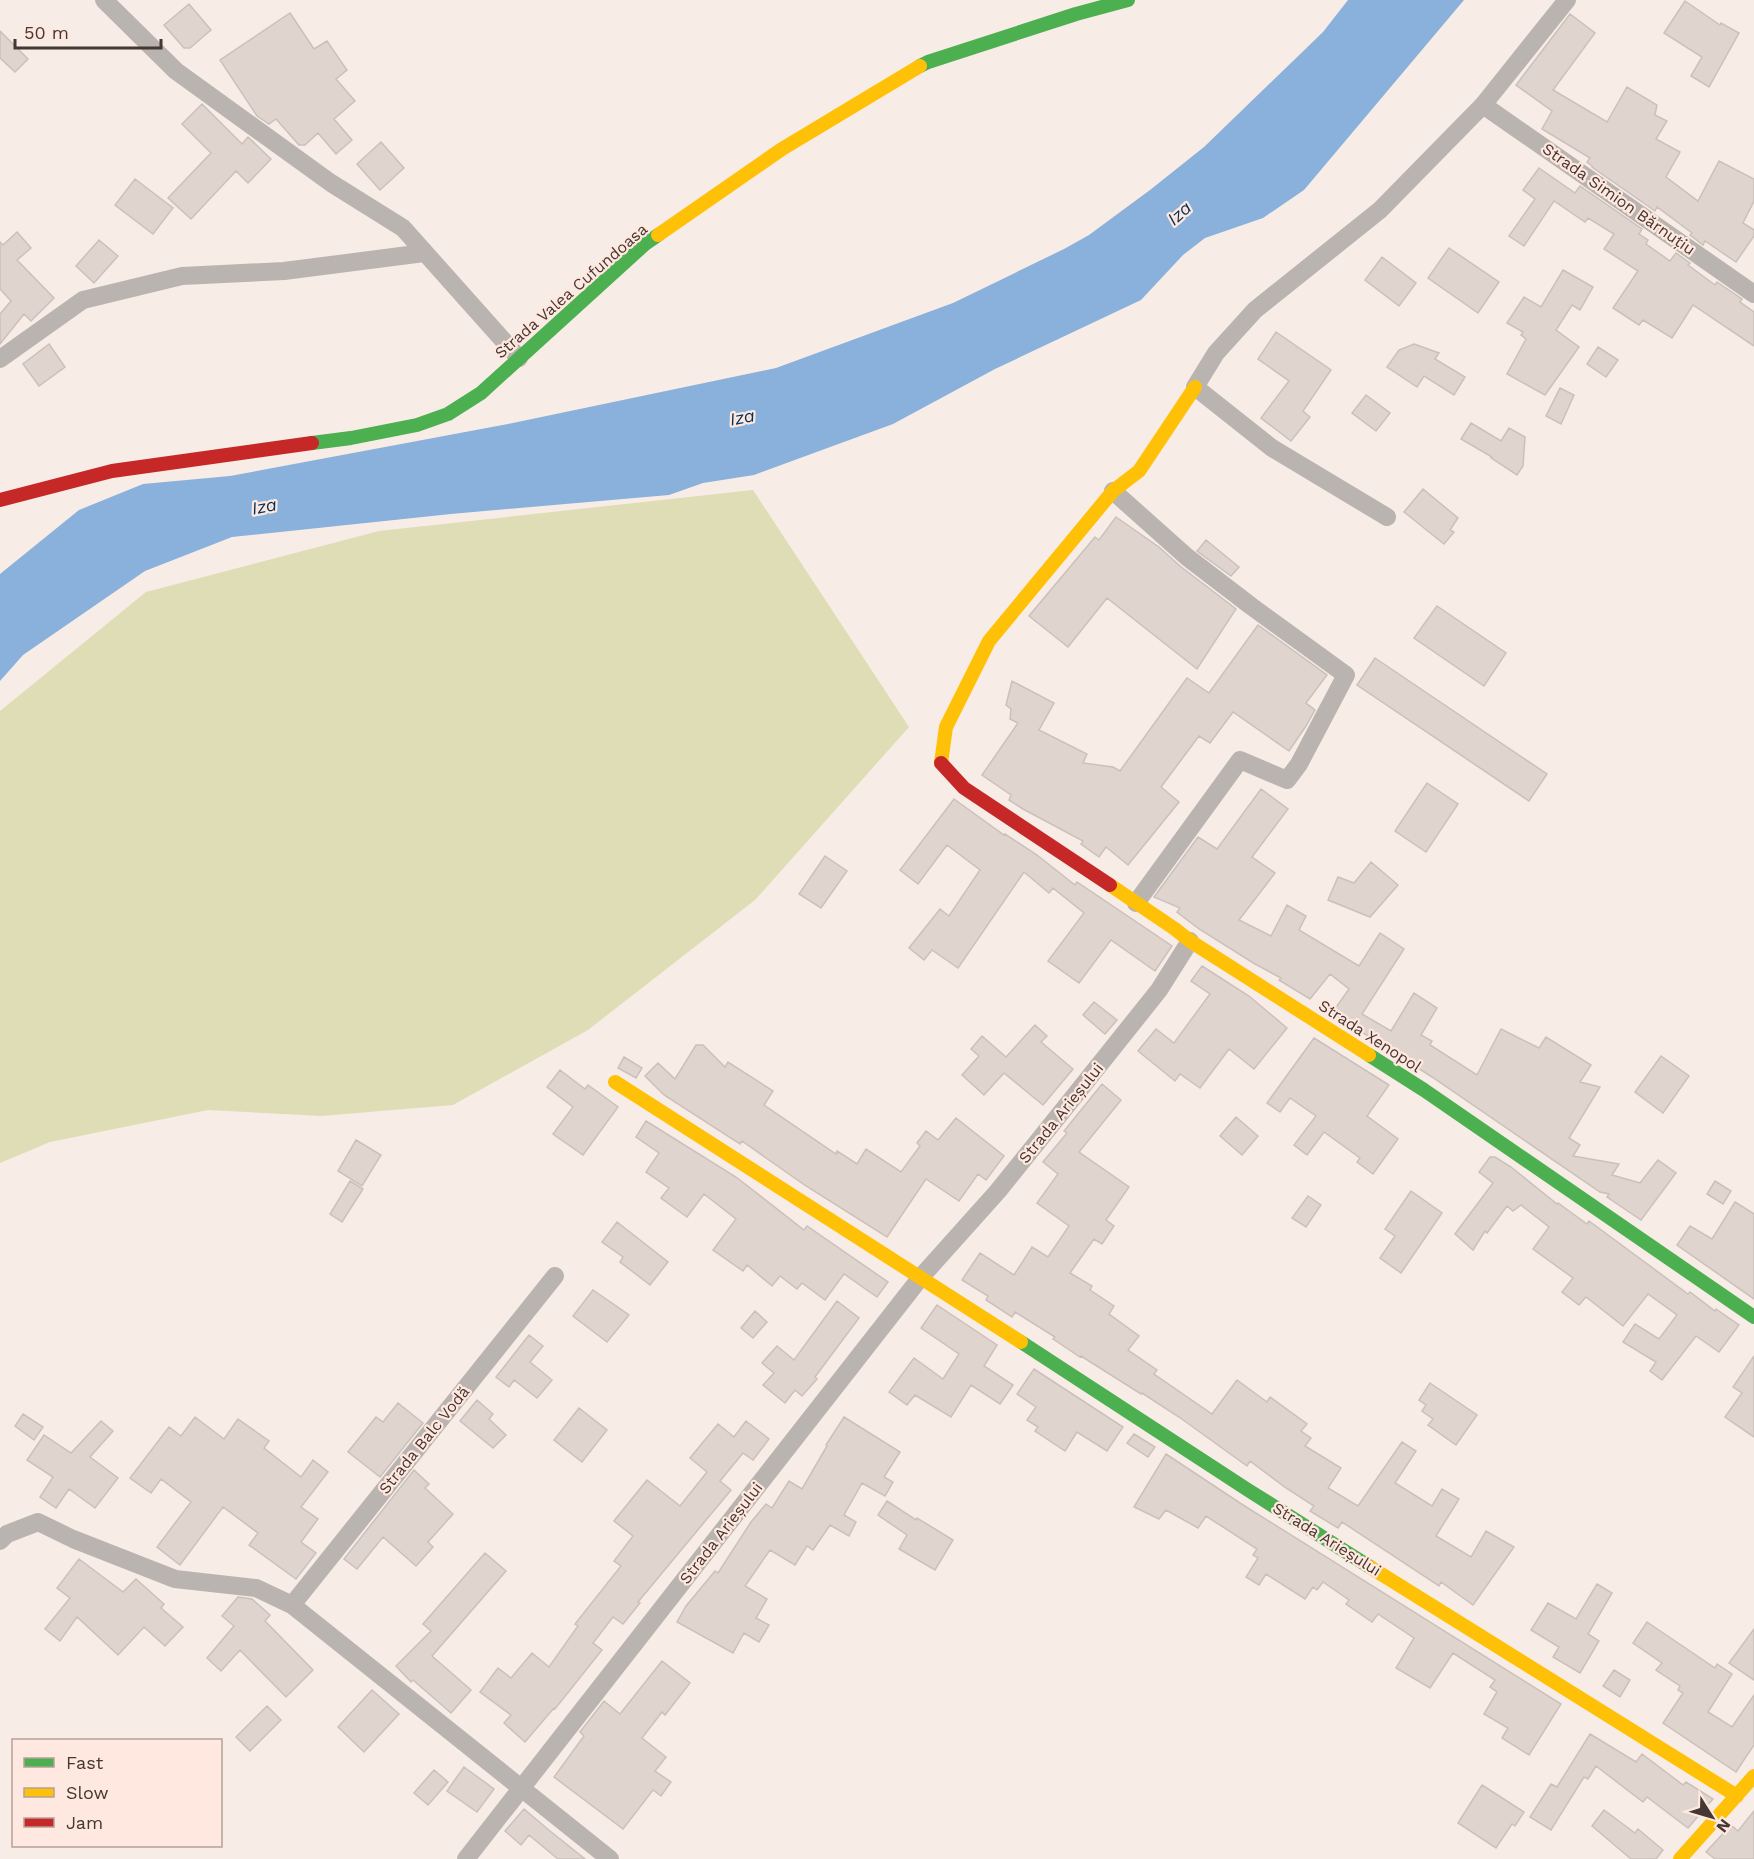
<svg xmlns="http://www.w3.org/2000/svg" width="1754" height="1859" font-family="'Work Sans',sans-serif">
  <style>
    .green { fill: #deddb6 }
    .water { fill: #89b1db }
    .building { fill: #e0d4ce; stroke: #cbc0bb; stroke-width: 1.5 }
    .lines { fill: none; stroke-linecap: round; stroke-linejoin: round }
    .street { stroke: #b9b4b0; stroke-width: 18 }
    .fast { stroke: #4caf50; stroke-width: 14 }
    .slow { stroke: #ffc107; stroke-width: 14 }
    .jam { stroke: #c62828; stroke-width: 14 }
    .labels { text-anchor: middle; dominant-baseline: central; stroke-width: 4.5; stroke-linejoin: round; paint-order: stroke }
    .street-label { font-size: 16px; fill: #453731; stroke: #ffe8df }
    .water-label { font-size: 18px; font-style: italic; fill: #003057; stroke: #ffe8df }
  </style>
  <rect width="100%" height="100%" fill="#f8ece6"/>
  <path class="green" d="M753 490 909 727 755 900 588 1030 453 1105 321 1116 208 1110 50 1142 0 1163V711L146 592 379 531Z"/>
  <path class="water" d="M1348 0H1464L1304 190 1263 218 1205 238 1183 255 1141 300 995 369 893 424 754 475 703 483 669 495 451 514 232 537 145 571 23 655 0 681V574L79 510 143 484 230 476 508 424 776 368 953 303 1064 249 1089 235 1150 190 1204 147 1323 32Z"/>
  <path class="building" d="M1685 1 1720 25 1721 23 1739 33 1709 87 1691 76 1702 57 1664 33Z
    M189 4 211 30 190 48H184L164 25Z
    M290 13 314 49 327 41 347 70 336 79 355 101 334 119 352 140 336 154 318 133 305 145H299L276 119 269 124 257 116 220 60Z
    M1570 14 1595 33 1553 90 1607 122 1627 87 1657 105 1655 115 1667 121 1656 139 1680 152 1666 177 1698 201 1719 161 1754 179V201L1743 223 1754 230V236L1736 262 1705 241 1703 245 1690 235 1692 233 1657 207 1655 211 1592 167V166L1587 162 1590 158 1542 129 1552 111 1516 85Z
    M0 31 28 59 15 72 0 58Z
    M202 104 242 144 248 137 271 159 248 183 236 171 191 219 168 198 211 153 182 124Z
    M381 142 404 168 380 190 357 164Z
    M1539 168 1575 193 1580 186 1642 229 1639 234 1648 240 1646 244 1670 261 1676 253 1690 263 1688 265 1715 285 1717 282 1742 299 1740 302 1754 312V346L1693 305 1672 338 1643 320 1639 325 1613 308 1638 271 1604 249 1614 234 1588 218 1585 222 1554 201 1524 246 1509 236 1535 199 1523 190Z
    M135 179 173 208 153 234 115 205Z
    M17 232 31 248 17 260 54 298 31 321 24 314 0 344V314L11 301 0 289V242L3 245Z
    M99 240 118 256 94 283 76 266Z
    M1449 248 1499 282 1478 313 1428 278Z
    M1382 257 1416 283 1399 306 1365 280Z
    M1563 270 1593 287 1580 310 1572 305 1556 330 1579 347 1545 395 1507 374 1526 339 1521 335 1523 332 1507 323 1524 297 1541 307Z
    M1276 332 1331 370 1303 411 1310 417 1291 441 1261 418 1289 381 1258 359Z
    M49 344 65 367 39 386 23 364Z
    M1414 344 1439 353 1435 359 1465 377 1454 395 1424 376 1417 387 1387 367 1399 350Z
    M1598 347 1618 360 1606 377 1587 364Z
    M1560 388 1574 395 1561 424 1546 416Z
    M1366 395 1390 413 1376 431 1352 413Z
    M1471 423 1501 441 1509 428 1525 437 1523 466 1517 475 1491 458 1492 457 1461 439Z
    M1423 489 1458 518 1450 530 1454 532 1444 544 1404 512Z
    M1116 517 1159 547 1180 566 1236 609 1197 669 1107 598 1068 647 1029 616 1095 537 1099 540Z
    M1206 540 1239 567 1231 576 1197 551Z
    M1437 606 1506 653 1484 686 1414 638Z
    M1258 625 1327 675 1306 703 1315 710 1306 726 1289 751 1233 712 1210 743 1199 736 1161 787 1179 802 1128 865 1106 847 1099 857 1081 844 1083 841 1023 809 1009 800 1011 795 982 775 1018 723 1010 719 1011 709 1006 705 1012 681 1054 703 1039 730 1087 754 1083 763 1113 767 1120 771 1187 678 1209 693Z
    M1375 658 1547 774 1529 801 1357 685Z
    M1427 783 1458 804 1426 852 1395 831Z
    M1261 789 1288 809 1252 857 1275 873 1239 920 1271 936 1287 905 1306 916 1299 930 1359 966 1380 933 1404 949 1362 1014 1391 1031 1414 993 1437 1008 1421 1035 1432 1041 1430 1045 1477 1075 1501 1029 1539 1048 1546 1037 1591 1065 1580 1082 1600 1087 1569 1138 1580 1145 1573 1156 1619 1164 1612 1175 1640 1183 1658 1160 1676 1173 1641 1220 1607 1197 1609 1194 1600 1192 1432 1077 1332 1013 1349 989 1330 974 1310 999 1279 980 1281 978 1255 964 1199 929 1177 912 1180 908 1154 897 1198 837 1217 849Z
    M954 799 1004 835 1005 834 1037 855 1075 885 1077 882 1172 946 1155 971 1111 940 1079 983 1048 961 1084 913 1053 888 1049 893 1024 872 958 968 932 950 924 960 909 948 940 909 949 916 980 870 947 845 918 884 900 870Z
    M825 856 847 871 821 908 799 894Z
    M1371 862 1398 885 1370 917 1328 900 1338 877 1354 883Z
    M1202 966 1249 996 1287 1028 1254 1069 1229 1049 1200 1088 1180 1074 1175 1081 1138 1051 1156 1029 1174 1043 1210 994 1191 981Z
    M1094 1002 1117 1020 1105 1034 1083 1015Z
    M1035 1025 1047 1036 1041 1042 1073 1069 1043 1105 1004 1073 984 1095 962 1075 979 1056 971 1049 982 1036 1006 1057Z
    M1314 1038 1389 1085 1367 1116 1398 1139 1373 1174 1357 1162 1360 1158 1324 1132 1307 1155 1294 1145 1316 1116 1290 1098 1280 1112 1267 1103Z
    M696 1045H703L725 1067 728 1062 773 1091 764 1105 836 1154 837 1151 857 1164 866 1149 901 1172 920 1146 917 1143 926 1131 938 1140 956 1118 1004 1156 986 1180 978 1174 959 1201 926 1179 887 1237 806 1186 742 1141 740 1144 664 1095 645 1076 658 1063 675 1079Z
    M1661 1056 1689 1076 1663 1113 1635 1092Z
    M624 1057 642 1068 636 1078 618 1068Z
    M560 1070 585 1089 588 1085 618 1107 583 1155 553 1134 573 1107 547 1087Z
    M1102 1084 1121 1100 1079 1152 1129 1187 1106 1220 1114 1226 1102 1244 1094 1239 1070 1273 1092 1286 1090 1290 1114 1306 1109 1314 1139 1336 1128 1350 1157 1370 1154 1374 1212 1414 1237 1380 1267 1402 1270 1397 1307 1424 1301 1431 1311 1438 1305 1446 1341 1468 1328 1488 1358 1506 1402 1442 1416 1451 1395 1483 1432 1506 1442 1489 1459 1499 1436 1536 1471 1557 1486 1531 1514 1547 1473 1605 1441 1582 1439 1586 1342 1522 1338 1528 1310 1511 1314 1506 1286 1488 1250 1461 1247 1466 1179 1417 1142 1393 1141 1394 1081 1356 1080 1357 1053 1339 1055 1337 1015 1312 1012 1317 986 1300 988 1296 962 1280 980 1253 1014 1275 1032 1247 1048 1257 1069 1226 1037 1203 1058 1174 1043 1162 1067 1133 1064 1131Z
    M1236 1117 1258 1136 1242 1155 1220 1136Z
    M646 1121 736 1177 804 1230 807 1226 888 1282 877 1297 844 1274 825 1300 802 1283 797 1289 780 1276 772 1286 747 1265 743 1271 713 1250 736 1219 704 1194 687 1217 661 1198 669 1188 646 1172 659 1153 636 1137Z
    M356 1140 381 1155 362 1186 338 1171Z
    M1490 1157H1495L1511 1167 1557 1204 1558 1203 1587 1224 1589 1221 1688 1294 1690 1292 1715 1311 1716 1309 1739 1325 1719 1352 1696 1336 1662 1380 1650 1371 1656 1362 1623 1342 1635 1324 1659 1339 1677 1315 1648 1294 1623 1326 1586 1297 1579 1305 1562 1292 1573 1278 1533 1249 1549 1227 1521 1205 1513 1211 1507 1206 1487 1233 1485 1231 1473 1250 1455 1234 1493 1183 1479 1172Z
    M350 1181 363 1189 342 1222 330 1214Z
    M1715 1181 1731 1191 1723 1204 1707 1194Z
    M1411 1191 1442 1213 1401 1273 1380 1258 1395 1236 1385 1229Z
    M1308 1196 1321 1205 1306 1227 1292 1218Z
    M1735 1202 1754 1214V1299L1677 1245 1690 1226 1712 1239Z
    M617 1222 668 1262 650 1285 620 1262 623 1257 602 1242Z
    M593 1290 629 1315 607 1342 573 1316Z
    M837 1301 859 1318 815 1377 817 1379 802 1396 795 1390 785 1403 763 1385 774 1373 762 1363 777 1346 794 1360Z
    M937 1305 997 1345 984 1366 1013 1385 1000 1404 971 1385 951 1417 915 1395 907 1405 889 1392 914 1358 943 1379 959 1354 921 1328Z
    M755 1311 767 1322 753 1338 741 1328Z
    M529 1335 543 1346 530 1362 552 1380 537 1398 514 1380 509 1387 496 1377Z
    M1754 1356V1437L1725 1417 1742 1393 1733 1387Z
    M1034 1369 1123 1427 1107 1451 1077 1432 1065 1451 1035 1431 1038 1427 1027 1420 1036 1407 1017 1394Z
    M1430 1383 1477 1415 1456 1445 1428 1425 1433 1419 1422 1411 1426 1405 1419 1400Z
    M477 1400 493 1414 489 1419 506 1435 493 1448 460 1421Z
    M398 1403 423 1423 380 1477 348 1452 376 1417 383 1422Z
    M579 1408 607 1430 582 1462 554 1440Z
    M23 1414 43 1427 34 1440 15 1426Z
    M195 1417 224 1439 238 1419 269 1441 264 1448 301 1477 313 1460 328 1472 301 1507 318 1519 301 1542 316 1553 296 1579 249 1545 258 1533 223 1507 180 1565 157 1547 191 1502 161 1479 151 1493 130 1478 169 1427 181 1436Z
    M844 1417 900 1452 884 1477 893 1482 885 1496 862 1483 844 1515 856 1522 849 1536 830 1525 813 1550 807 1546 795 1565 770 1550 745 1586 767 1599 756 1618 769 1625 759 1642 744 1633 733 1653 677 1622 686 1606 715 1571 718 1573 751 1522 766 1504 772 1508 789 1481 802 1489 827 1446 826 1445Z
    M101 1421 113 1431 90 1457 118 1478 95 1508 69 1489 56 1508 40 1497 53 1477 27 1460 44 1435 71 1453Z
    M746 1421 769 1439 753 1460 743 1453 720 1481 731 1490 638 1602 640 1603 623 1624 613 1617 593 1643 602 1650 555 1709 554 1708 525 1742 504 1723 511 1715 480 1692 498 1668 511 1678 532 1653 549 1667 578 1626 575 1624 621 1566 614 1561 633 1536 614 1521 647 1480 680 1506 707 1472 690 1458 718 1424 734 1437Z
    M1134 1434 1155 1447 1148 1457 1127 1443Z
    M1166 1454 1240 1503 1561 1704 1529 1755 1502 1738 1508 1728 1484 1714 1497 1692 1490 1687 1495 1680 1453 1653 1430 1688 1396 1668 1414 1638 1378 1614 1372 1622 1346 1604 1349 1600 1323 1582 1317 1590 1313 1587 1305 1599 1266 1574 1259 1585 1246 1577 1258 1558 1253 1555 1257 1549 1206 1516 1198 1528 1166 1510 1159 1519 1134 1507Z
    M414 1470 429 1484 425 1488 453 1514 428 1542 433 1547 416 1566 383 1537 357 1569 344 1559Z
    M887 1501 916 1520 917 1518 953 1540 935 1570 899 1549 907 1535 878 1515Z
    M485 1553 506 1571 432 1656 471 1690 451 1713 413 1680 411 1682 396 1666 431 1631 423 1624Z
    M79 1559 123 1592 136 1579 164 1604 161 1608 183 1627 165 1646 144 1627 118 1655 77 1617 60 1641 45 1629 70 1598 57 1588Z
    M1597 1584 1612 1593 1588 1634 1599 1641 1580 1673 1553 1657 1559 1647 1531 1630 1548 1603 1576 1619Z
    M238 1597 252 1599 270 1615 265 1621 313 1670 286 1697 240 1650 221 1671 207 1658 234 1626 222 1616Z
    M1647 1622 1715 1668 1717 1664 1732 1674 1708 1712 1732 1727 1754 1695V1745L1736 1772 1663 1723 1683 1693 1678 1690 1680 1686 1656 1670 1662 1663 1633 1643Z
    M1754 1629V1680L1729 1663Z
    M662 1661 690 1683 665 1715 662 1712 642 1738 666 1757 655 1771 671 1782 661 1796 653 1790 623 1829 554 1777 584 1736 580 1732 604 1701 620 1714Z
    M1614 1670 1630 1680 1620 1697 1603 1686Z
    M372 1690 399 1714 364 1752 338 1727Z
    M267 1706 281 1720 250 1751 236 1737Z
    M1590 1734 1636 1762 1642 1754 1683 1785 1686 1782 1713 1799 1688 1828 1647 1797 1643 1802 1596 1766 1588 1779 1584 1777 1551 1830 1530 1817 1551 1784 1557 1787Z
    M464 1767 494 1789 477 1812 447 1791Z
    M434 1770 448 1782 428 1805 414 1793Z
    M1482 1785 1524 1812 1515 1826 1512 1824 1496 1848 1458 1823Z
    M524 1809 550 1831 585 1859H558L529 1835 521 1845 505 1831Z
    M1604 1810 1635 1833 1638 1829 1663 1850 1656 1859H1631L1592 1826Z
    M1754 1811V1859H1715L1706 1852 1731 1825 1738 1831Z"/>
  <g class="lines">
    <path class="street" d="M104 0 176 71 331 183 403 228 519 358
      M1483 105 1754 294
      M0 359 83 300 182 276 284 271 424 253
      M1113 491 1187 557 1251 606 1346 675 1299 764 1287 780 1240 760 1136 903
      M1387 517 1272 448 1195 387 1216 353 1255 310 1380 210 1483 105 1567 0
      M0 1541 7 1534 38 1522 73 1539 175 1579 256 1588 292 1605 610 1859
      M292 1605 555 1276
      M466 1859 921 1277 998 1191 1072 1099 1159 990 1190 941"/>
    <path class="fast" d="M920 66 928 62 1076 14 1128 0
      M312 443 351 438 417 425 448 414 481 393 645 244 658 235
      M1369 1055 1424 1090 1754 1317
      M1021 1342 1248 1490 1370 1567"/>
    <path class="slow" d="M658 235 782 149 920 66
      M941 763 946 727 989 641 1113 491 1139 471 1195 387
      M1110 885 1175 929 1190 941 1369 1055
      M615 1082 1021 1342
      M1370 1567 1737 1796
      M1680 1859 1754 1776"/>
    <path class="jam" d="M0 500 112 471 312 443
      M941 763 964 788 1110 885"/>
  </g>
  <g class="labels">
    <g class="street-label">
      <text transform="translate(1619 199) rotate(35)">Strada Simion Bărnuțiu</text>
      <text transform="translate(571 291) rotate(-41)">Strada Valea Cufundoasa</text>
      <text transform="translate(1370 1036) rotate(33)">Strada Xenopol</text>
      <text transform="translate(1061 1113) rotate(-51)">Strada Arieșului</text>
      <text transform="translate(424 1440) rotate(-51)">Strada Balc Vodă</text>
      <text transform="translate(721 1533) rotate(-52)">Strada Arieșului</text>
      <text transform="translate(1327 1539) rotate(32)">Strada Arieșului</text>
    </g>
    <g class="water-label">
      <text transform="translate(1179 213) rotate(-42)">Iza</text>
      <text transform="translate(742 417) rotate(-11)">Iza</text>
      <text transform="translate(264 506) rotate(-11)">Iza</text>
    </g>
  </g>
  <rect x="12" y="1739" width="210" height="108" fill="#ffe8df" stroke="#b5a199" stroke-width="1.5"/>
  <rect x="24" y="1758" width="30" height="9" fill="#4caf50" stroke="#b5a199" stroke-width="1.5"/>
  <text x="66" y="1769" font-size="18" fill="#453731">Fast</text>
  <rect x="24" y="1788" width="30" height="9" fill="#ffc107" stroke="#b5a199" stroke-width="1.5"/>
  <text x="66" y="1799" font-size="18" fill="#453731">Slow</text>
  <rect x="24" y="1818" width="30" height="9" fill="#c62828" stroke="#b5a199" stroke-width="1.5"/>
  <text x="66" y="1829" font-size="18" fill="#453731">Jam</text>
  <g transform="translate(1712 1817) rotate(127)" stroke="#ffe8df" stroke-width="4.5" paint-order="stroke">
  <path d="M0-4.5L10 22L0 15L-10 22Z" fill="#453731"/>
  <text y="-9" font-size="16" font-weight="bold" text-anchor="middle" fill="#453731">N</text>
  </g>
  <path d="M15 39v9h146v-9" fill="none" stroke="#453731" stroke-width="3"/>
  <text x="24" y="39" font-size="18" fill="#453731" stroke="#ffe8df" stroke-width="4.5" paint-order="stroke">50 m</text>
</svg>
